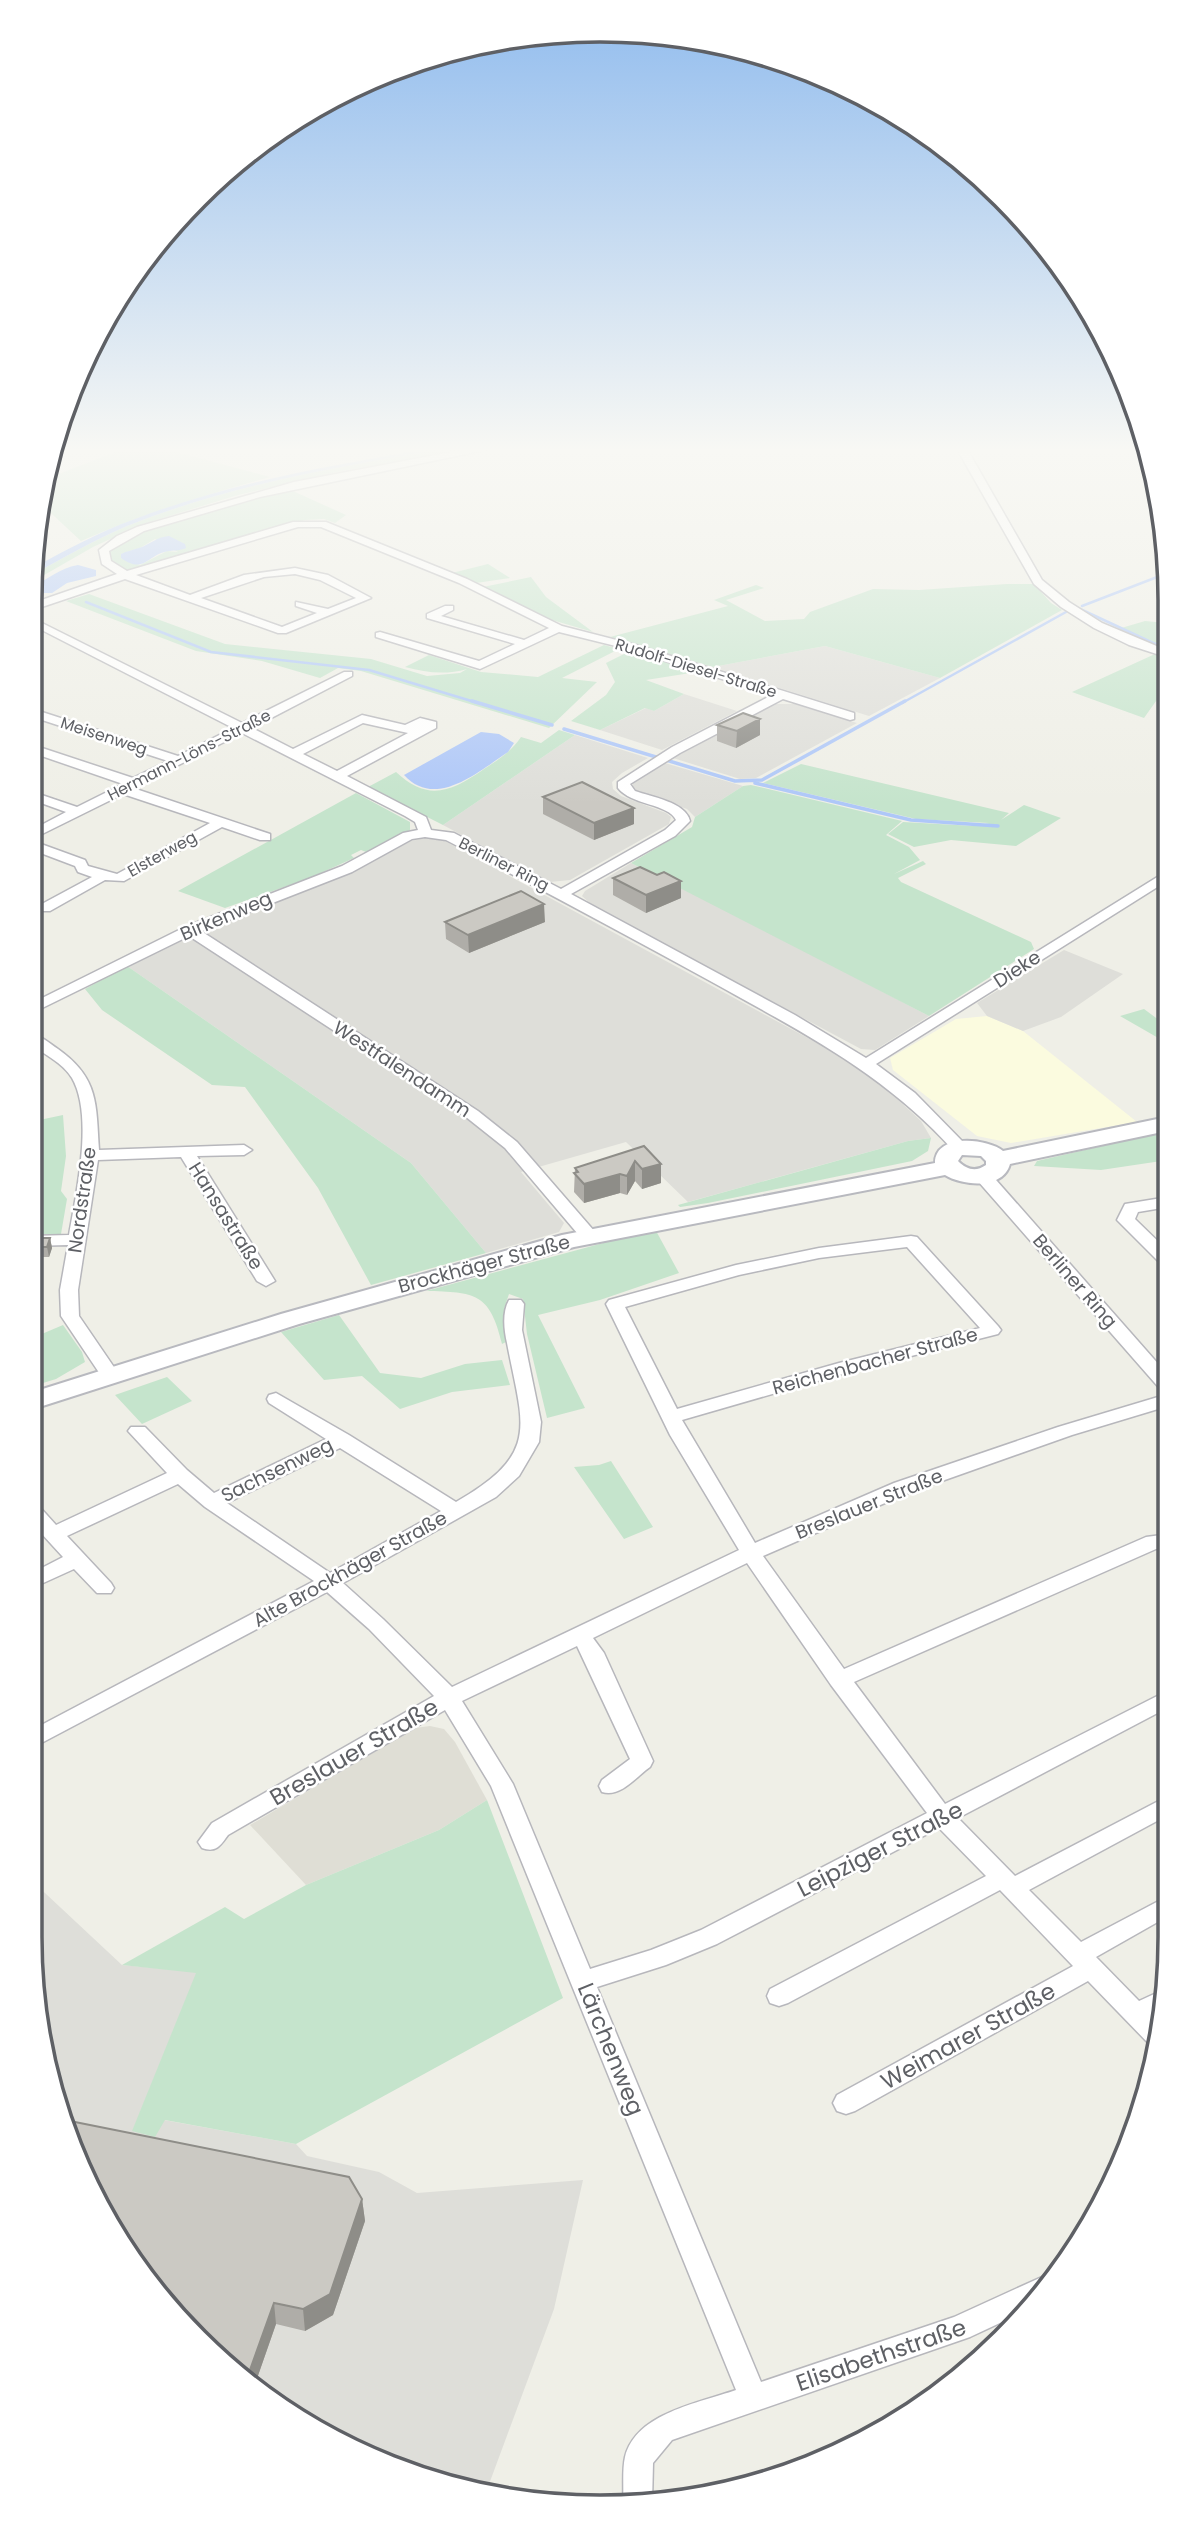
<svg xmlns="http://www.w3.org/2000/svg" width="1200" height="2537" font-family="Poppins,sans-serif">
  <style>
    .commercial { fill: #fbfbdf }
    .industrial { fill: #deded9 }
    .education { fill: #dfded5 }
    .green { fill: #c5e4cc; fill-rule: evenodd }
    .water { fill: #aec7f8 }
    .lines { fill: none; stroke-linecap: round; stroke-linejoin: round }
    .stream-far1 { stroke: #aec7f8; stroke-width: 2.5 }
    .stream { stroke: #aec7f8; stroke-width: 3.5 }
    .street-casing { stroke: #b7b7bc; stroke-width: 3 }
    .secondary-casing { stroke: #b8b9bf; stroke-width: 4 }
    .street { fill: #fff; fill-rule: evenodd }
    .secondary { fill: #fff; fill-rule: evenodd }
    .wall { fill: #afada8 }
    .shaded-wall { fill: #8e8d88 }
    .building { fill: #cbc9c3; stroke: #8e8d88; stroke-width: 2 }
    .labels { text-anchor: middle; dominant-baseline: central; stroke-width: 5; stroke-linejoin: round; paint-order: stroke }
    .far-street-label { font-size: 16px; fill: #5e6065; stroke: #fff }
    .street-label { font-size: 19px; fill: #5e6065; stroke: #fff }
    .near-street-label { font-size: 23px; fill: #5e6065; stroke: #fff }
    .rim { fill: none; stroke: #5e6065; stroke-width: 3.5 }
  </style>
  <rect width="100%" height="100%" fill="#efefe7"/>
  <path class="commercial" d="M987 1016 1023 1031 1137 1122 1011 1143 977 1136 893 1070 890 1058 956 1019Z"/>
  <path class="industrial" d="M825 646 940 678 869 716 713 667Z
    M684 694 737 711 662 750 600 730 646 708 654 711Z
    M775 704H795L857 723 756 778 740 779 673 758Z
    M575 735 648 758 622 773 612 782 613 789 621 796 666 813 671 817 669 824 570 880 550 882 443 825Z
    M665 763 743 786 695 817 687 809 638 792 633 787V783Z
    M431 837 443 840 852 1062 882 1085 921 1121 931 1138 908 1141 688 1202 626 1142 521 1172 564 1223 559 1232 486 1253 411 1163 127 966 216 923 360 868 411 841Z
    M631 863 769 932 929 1016 875 1050 861 1049 592 905 582 896 585 891Z
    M1064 950 1123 974 1061 1017 1023 1031 987 1016 977 1003Z
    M30 1879 122 1965 197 1972 133 2130 164 2120 296 2144 307 2156 379 2172 417 2193 583 2180 554 2309 485 2495 315 2431 224 2365 60 2121 30 1937Z"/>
  <path class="education" d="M430 1726 444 1729 455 1742 487 1800 439 1830 306 1885 250 1825 415 1728Z"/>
  <path class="green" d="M123 449H165L270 477C205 495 142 514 81 541L39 502 41 491 51 477Z
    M444 449H473L341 471 238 495 143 524 93 547 32 582V575C63 558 94 540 127 526 230 485 336 467 444 449Z
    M284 487 346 515 335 523 324 519 305 520 138 569 122 570 111 562 109 552C138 523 242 500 284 487ZM155 539 178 552 167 551 140 565 121 558V554L140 548Z
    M488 564 510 578 476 583 452 573Z
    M531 577 546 597 593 632 535 615 483 587Z
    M1007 584H1034L1051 603 1062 610 940 678 825 646 713 667 610 637 728 606 714 600 756 585 764 588 726 600 765 621 804 619 810 612 873 589 919 590Z
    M89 594 225 644 371 659 427 676 460 673 467 669C446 675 427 673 405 667L429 655 481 672 538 677 604 645 619 649 562 678 597 682 549 728 361 671 338 668 320 678 262 661 196 651 66 601Z
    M1145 621 1166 623V650L1118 629Z
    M630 651 697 672 646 680 684 694 654 711 645 708 600 730 571 721 606 695 615 682 606 663Z
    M1155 654 1166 657V687L1144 718 1072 692Z
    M559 730 575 735 443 825 368 787 396 772C428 802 451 792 484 769 499 759 511 752 521 737L541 743Z
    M801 764 1009 813 1001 820 1024 805 1061 818 1016 846 951 840 914 847 888 834 903 822 974 826 989 823 916 819 763 783Z
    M751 785 902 821 886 835 909 847 920 860 894 874 923 861 926 864 898 878 901 882 1031 942 1034 949 929 1016 631 863 692 827 695 817 743 786Z
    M356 793 410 822V830L366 852 361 850 351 855 354 858 312 877 225 908 178 891Z
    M127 966 411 1163 486 1253 371 1285 318 1188 245 1087 212 1085 102 1010 85 989Z
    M1144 1009 1167 1026V1043L1120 1016Z
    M63 1115 66 1156 61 1191 67 1199 61 1234H30V1122Z
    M1167 1131 1168 1160 1101 1170 1034 1166 1037 1161Z
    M931 1138 928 1151 912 1161 708 1203 680 1207 678 1205 908 1141Z
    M655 1229 679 1273 600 1300 538 1315 585 1408 547 1418 527 1334 523 1299 509 1294 504 1309 506 1342 502 1344C490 1293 475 1292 426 1291Z
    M339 1315 380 1373 421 1378 465 1364 502 1360 510 1385 452 1392 400 1409 362 1376 324 1380 281 1332Z
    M63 1325 82 1352 85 1362 56 1379 30 1387V1336H37Z
    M167 1377 192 1401 142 1424 115 1395Z
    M611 1461 653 1527 624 1539 574 1467 599 1465Z
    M487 1800 563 1998 296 2144 165 2120 155 2137 132 2131 196 1973 122 1965 225 1907 244 1919 306 1885 439 1830Z"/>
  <path class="water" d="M427 449H444C336 467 230 485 127 526 94 540 63 558 32 575L33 568C66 550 99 532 135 519 229 483 328 466 427 449Z
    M169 536 185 544 186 548C179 551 176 550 169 551 147 554 145 575 121 558V554C127 551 133 550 139 548 151 544 156 537 169 536Z
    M78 565 96 570V576L67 583 52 593H30L31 587C48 580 59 568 78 565Z
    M481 732 499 734 514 743 508 752C479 771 436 810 404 775Z"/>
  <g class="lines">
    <path class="stream-far1" d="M86 602 211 652 369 670 478 703
      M1082 606 1165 574
      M1078 608 1166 649
      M902 703 1066 612"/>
    <path class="stream" d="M472 701 552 725
      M564 729 735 781 762 780 905 701
      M755 783 911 820 998 826"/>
    <g class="street-casing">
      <path id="street" d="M467 449H490L260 497 144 531 109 551 111 561 127 571 293 522H326L467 579 562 626 636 645 854 713V719L850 720 783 699 680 753 630 784 635 791C651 797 686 802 690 821L675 836 571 894 795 1015 866 1058 1167 871V881L876 1064 915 1093 966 1145 968 1148 966 1151H954C885 1074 802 1032 712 982 624 934 535 886 446 840L425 837 412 839 352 872 201 931 478 1111 517 1142 595 1232 598 1236 595 1240H583L505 1148 466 1117 189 936 30 1014V1004L185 927 342 866 403 833 418 830 415 822 405 816 242 733 133 788 270 834V840H260L222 827 124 881 105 880 50 911H40V905L92 877 78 872 75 866 30 849V831L66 812 30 799V791L77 807 123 784 30 752V744L133 778 168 761 39 719 30 723V714L42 712 178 756 233 728 30 624V617L242 723 344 672H352V676L252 728 293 749 362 715 405 725 420 718 436 722V728L347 776 426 817 431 830 454 833 561 889 665 830 676 820C669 804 631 805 618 788V782L672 747 772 695 628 649 559 632 480 669 376 637V633L380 632 479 661 515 644 427 618V614L445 606H453V610L441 616 524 640 549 628 459 583 321 527H298L136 575 190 595 244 575 295 568 328 575 371 598 286 633H278L125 579 30 611V604L117 574 102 564 99 550 117 536 137 527 294 482ZM295 574 320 580 356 598 328 609 296 602V606L317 613 282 627 201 598 264 577ZM363 723 408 733 337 771 303 754ZM123 794 210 823 117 874 88 866 85 860 30 840Z
        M957 449H967L1042 580 1069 602 1102 623 1166 650V657L1129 645 1094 628 1061 607 1034 584Z
        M30 1032C40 1035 49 1043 58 1049 99 1078 96 1104 99 1150L244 1145 252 1150 244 1155 197 1156 275 1281 266 1286 257 1281 181 1157 98 1160 78 1290 79 1316 120 1376 111 1382 104 1380 61 1316 60 1290 68 1245 30 1246V1236L69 1235C76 1194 94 1116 72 1078 63 1063 44 1054 30 1044Z
        M983 1171 989 1172 1168 1375V1392L1161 1390 977 1180 975 1176Z
        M1168 1197V1207L1138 1212 1135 1219 1168 1251V1266L1162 1265 1117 1220 1125 1204Z
        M911 1236 917 1237 998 1326 1001 1330 998 1334 852 1371 682 1420 755 1543 894 1483 1058 1427 1168 1394V1406L1072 1435 908 1493 763 1556 844 1669 1146 1537 1169 1534V1548L1156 1549 854 1682 945 1804 1169 1690V1707L958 1818 1015 1876 1170 1795V1814L1029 1890 1081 1942 1170 1895V1915L1096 1957 1139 2001 1165 1989 1163 2012 1154 2017 1162 2024 1159 2049 1151 2046 1088 1981 855 2111 846 2114 837 2111 833 2103 837 2095 1073 1966 1000 1890 788 2003 779 2006 770 2003 767 1996 770 1989 986 1876 939 1828 717 1944 666 1965 597 1987 761 2382 954 2317 1044 2276 1050 2279 1032 2308 970 2337 672 2440 653 2463 652 2502 623 2501C624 2487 622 2470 625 2457 636 2413 699 2403 736 2390L491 1786 445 1710 228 1835C220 1846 216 1853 202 1848L198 1842 212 1823 434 1696 369 1629 327 1592 30 1749V1731L314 1581 205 1507 178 1484 67 1536 111 1583 114 1588 111 1593H97L74 1569 30 1589V1574L63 1557 30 1521V1502L37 1504 56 1525 167 1473 128 1431 131 1427H145L187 1470 214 1493 326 1439 269 1403 267 1399 269 1395 276 1393 349 1435 456 1502C541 1453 523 1427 507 1343 504 1330 502 1312 509 1300H521L524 1304 522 1330 541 1422 539 1442 519 1476 496 1497 343 1583 383 1619 452 1687 739 1550 670 1435 606 1304 609 1300 736 1265 819 1248ZM907 1247 980 1328 839 1363 677 1409 625 1307 739 1275 819 1258ZM340 1448 441 1511 330 1573 227 1503ZM747 1563 831 1685 927 1813 701 1930 651 1950 590 1969 513 1784 462 1701 577 1646 630 1759 602 1780 599 1786 602 1792C620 1798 636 1777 650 1767L653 1761 604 1653 593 1638Z"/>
    </g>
    <g class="secondary-casing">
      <path id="secondary" d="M1167 1117V1131L1010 1164C1003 1190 963 1186 945 1175L574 1247 299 1324 30 1410V1393L281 1314 562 1235 935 1163C935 1133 987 1138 1003 1151ZM962 1155 981 1156 986 1161V1165C976 1172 967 1170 958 1161Z"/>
    </g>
    <use href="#street" class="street"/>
    <use href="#secondary" class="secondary"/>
  </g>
  <path class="wall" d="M717 725 760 735 736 748 717 741Z
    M543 797 634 808V824L594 840 543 814Z
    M657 875 681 881V898L646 913 613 895V878Z
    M445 922H545L469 953 446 939Z
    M644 1146 661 1164V1183L642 1189 635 1181 627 1195 620 1193 584 1203 574 1192 575 1168Z
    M30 1238H50L52 1248 49 1257H43L39 1270H30Z
    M362 2199 365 2221 333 2315 305 2331 276 2324 254 2387 224 2365 148 2284Z"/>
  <path class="shaded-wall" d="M760 719V735L736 748 737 731Z
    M634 808V824L594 840V823Z
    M681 881V898L646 913V895Z
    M544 904 545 922 469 953 468 935Z
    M635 1161V1181L627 1195V1176Z
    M661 1164V1183L642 1189V1169Z
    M620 1174V1193L584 1203V1184Z
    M50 1238 52 1248 49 1257 47 1247Z
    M41 1247 43 1257 39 1270 37 1260Z
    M362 2199 365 2221 333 2315 305 2331 303 2309Z
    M274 2303 276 2324 254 2387 246 2381Z"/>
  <path class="building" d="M743 713 760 719 737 731 717 725Z
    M582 782 634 808 594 823 543 797Z
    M640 867 657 875 664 872 681 881 646 895 613 878Z
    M521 891 544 904 468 935 445 922Z
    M644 1146 661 1164 642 1169 635 1161 627 1176 620 1174 584 1184 574 1173 578 1172 575 1168Z
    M30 1238H50L47 1247H41L37 1260H30Z
    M60 2119 349 2177 362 2199 330 2294 303 2309 274 2303 246 2381 224 2365 148 2284Z"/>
  <linearGradient id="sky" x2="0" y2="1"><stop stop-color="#91bcee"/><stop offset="0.56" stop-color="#f8f8f4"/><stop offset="1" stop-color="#f8f8f4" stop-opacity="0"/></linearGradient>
  <rect width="1200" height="804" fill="url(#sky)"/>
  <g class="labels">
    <g class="far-street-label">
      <text transform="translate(696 668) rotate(17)">Rudolf-Diesel-Straße</text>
      <text transform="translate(104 736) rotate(18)">Meisenweg</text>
      <text transform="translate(189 755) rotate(-27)">Hermann-Löns-Straße</text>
      <text transform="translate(162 854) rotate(-29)">Elsterweg</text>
      <text transform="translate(504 864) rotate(27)">Berliner Ring</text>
    </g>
    <g class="street-label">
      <text transform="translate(226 916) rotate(-23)">Birkenweg</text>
      <text transform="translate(1017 969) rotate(-33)">Dieke</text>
      <text transform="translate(402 1069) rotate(33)">Westfalendamm</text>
      <text transform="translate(82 1200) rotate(-82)">Nordstraße</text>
      <text transform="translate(226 1216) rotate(58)">Hansastraße</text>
      <text transform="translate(484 1264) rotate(-15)">Brockhäger Straße</text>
      <text transform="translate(1075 1281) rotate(49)">Berliner Ring</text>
      <text transform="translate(875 1361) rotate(-15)">Reichenbacher Straße</text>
      <text transform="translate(277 1470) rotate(-26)">Sachsenweg</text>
      <text transform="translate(869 1504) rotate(-22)">Breslauer Straße</text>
      <text transform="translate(350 1569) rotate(-29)">Alte Brockhäger Straße</text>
    </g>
    <g class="near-street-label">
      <text transform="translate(354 1752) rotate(-30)">Breslauer Straße</text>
      <text transform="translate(880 1849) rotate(-27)">Leipziger Straße</text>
      <text transform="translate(968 2036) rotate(-29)">Weimarer Straße</text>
      <text transform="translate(611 2049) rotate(68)">Lärchenweg</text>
      <text transform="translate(881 2355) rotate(-19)">Elisabethstraße</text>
    </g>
  </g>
  <path d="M0 0H1200V2537H0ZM600 42H600A558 558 0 0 1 1158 600V1937A558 558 0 0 1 600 2495H600A558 558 0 0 1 42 1937V600A558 558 0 0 1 600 42Z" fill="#fff" fill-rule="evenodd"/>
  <path class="rim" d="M600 42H600A558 558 0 0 1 1158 600V1937A558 558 0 0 1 600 2495H600A558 558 0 0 1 42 1937V600A558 558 0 0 1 600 42Z"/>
</svg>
